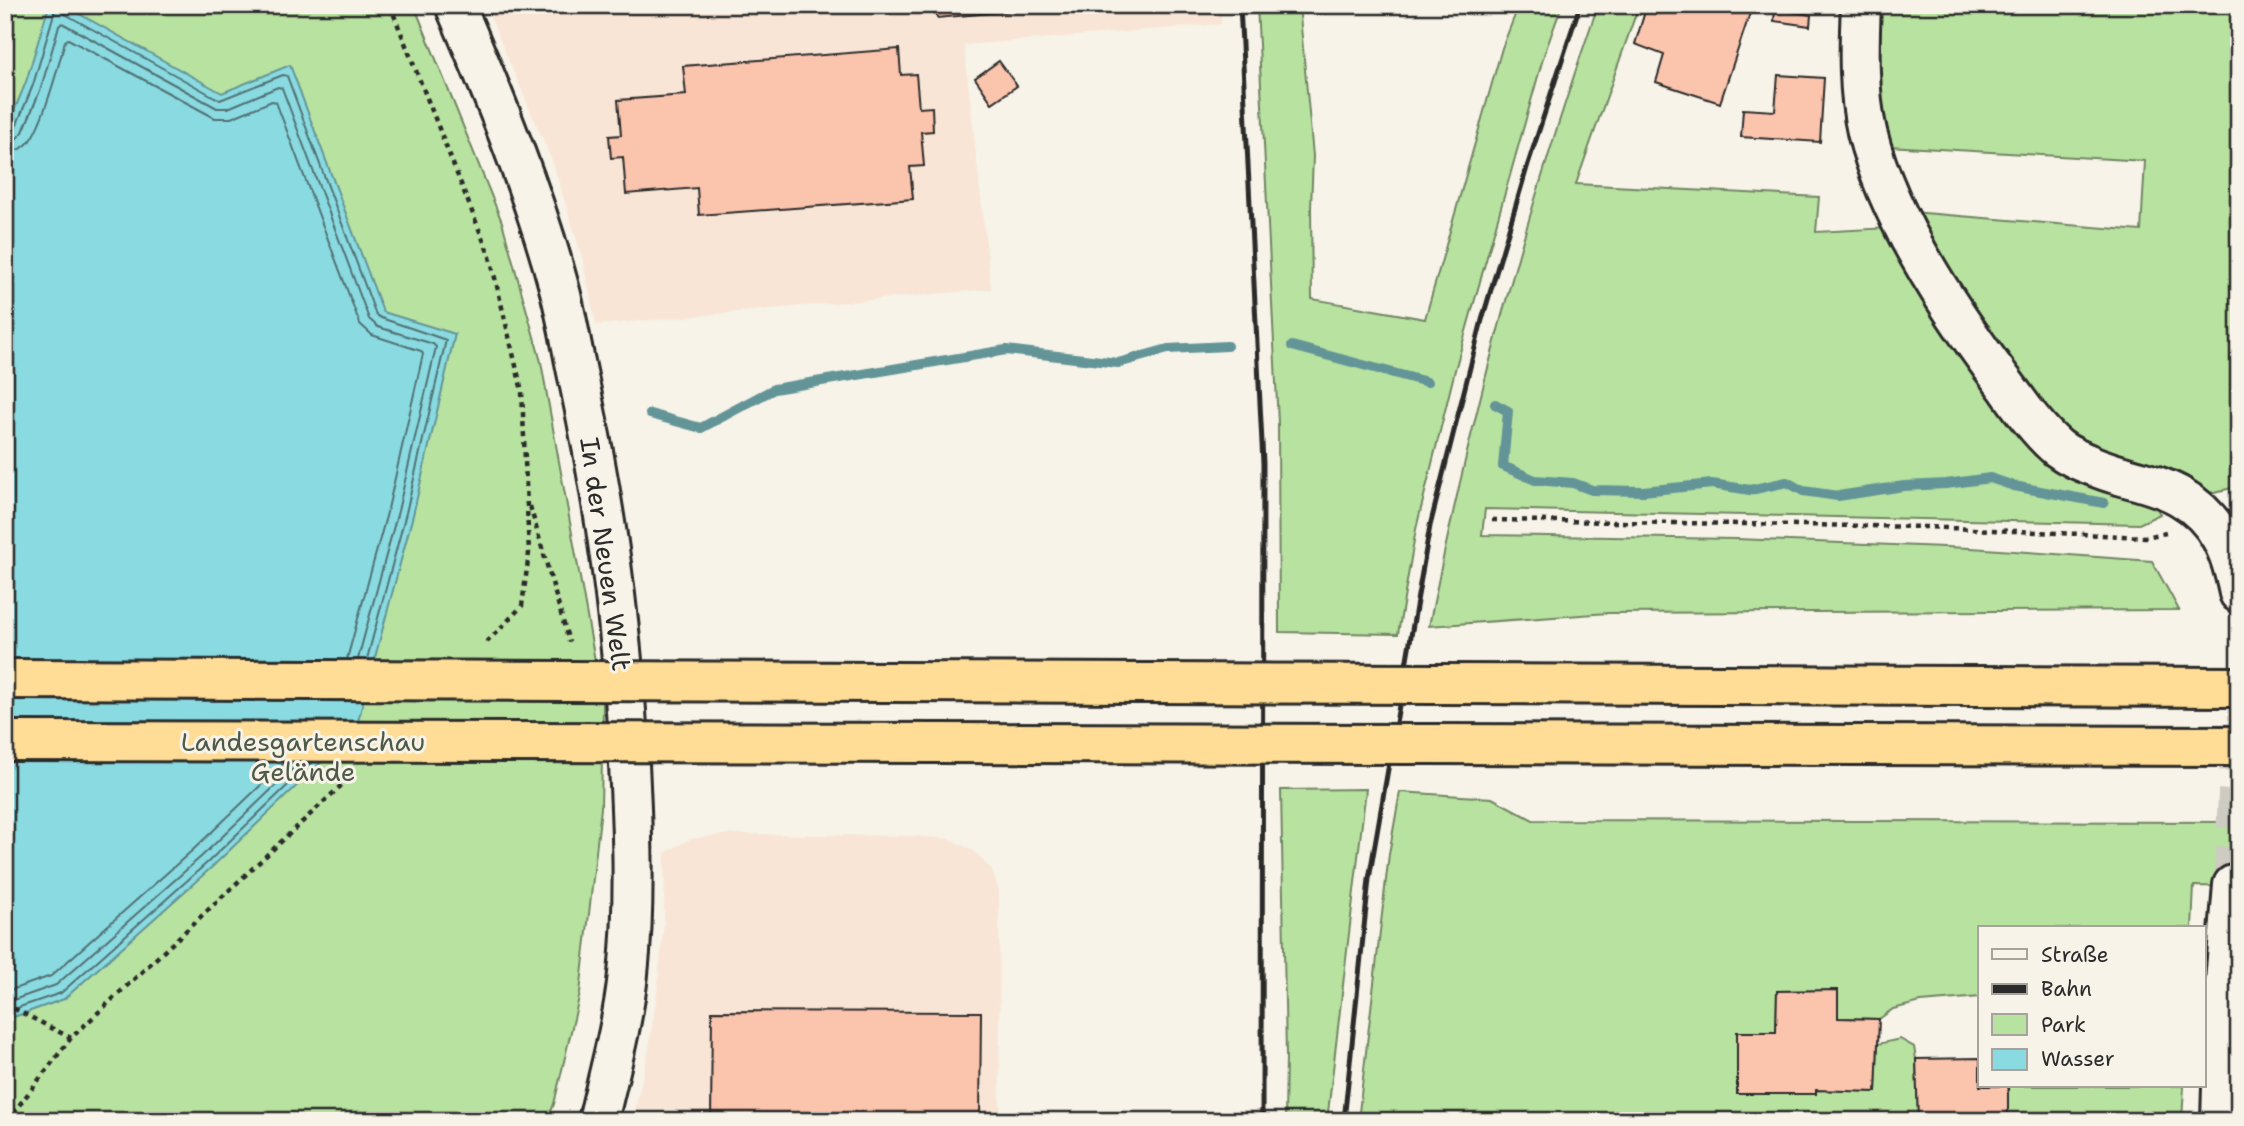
<svg xmlns="http://www.w3.org/2000/svg" width="2244" height="1126" font-family="'Shantell Sans',sans-serif">
  <style>
    .built { fill: #f8e5d6 }
    .green { fill: #b8e29f; stroke: #728665; stroke-width: 2 }
    .water { fill: #89dbe1; stroke: #639598; stroke-width: 2 }
    .lines { fill: none; stroke-linecap: round; stroke-linejoin: round }
    .shore { stroke: #517174; stroke-width: 2 }
    .stream { stroke: #639598; stroke-width: 10 }
    .building { fill: #fbc4ad; stroke: #2b2b2b; stroke-width: 2 }
    .street-tunnel { stroke: #cecbc2; stroke-width: 38; stroke-dasharray: 38 19; stroke-linecap: butt }
    .street-casing { stroke: #2b2b2b; stroke-width: 44 }
    .secondary-casing { stroke: #2b2b2b; stroke-width: 44 }
    .highway-casing { stroke: #2b2b2b; stroke-width: 44 }
    .path { stroke: #2b2b2b; stroke-width: 4.5; stroke-dasharray: 5 5; stroke-linecap: butt }
    .street { stroke: #f7f3e8; stroke-width: 38 }
    .secondary { stroke: #f7f3e8; stroke-width: 38 }
    .highway { stroke: #ffdd96; stroke-width: 38 }
    .rail { stroke: #2b2b2b; stroke-width: 5 }
    .highway-bridge-casing { stroke: #2b2b2b; stroke-width: 44; stroke-linecap: butt }
    .highway-bridge { stroke: #ffdd96; stroke-width: 38 }
    .labels { text-anchor: middle; dominant-baseline: central; stroke-width: 6; stroke-linejoin: round; paint-order: stroke }
    .street-label { font-size: 26px; fill: #2b2b2b; stroke: #f7f3e8 }
    .park-label { font-size: 26px; fill: #4e5948; stroke: #f7f3e8 }
  </style>
  <rect width="100%" height="100%" fill="#f7f3e8"/>
  <filter id="ink" filterUnits="userSpaceOnUse"><feTurbulence type="fractalNoise" baseFrequency=".0143" numOctaves="2"/><feDisplacementMap in="SourceGraphic" scale="14" xChannelSelector="R" yChannelSelector="G"/><feConvolveMatrix kernelMatrix="1 2 1 2 8 2 1 2 1" color-interpolation-filters="sRGB"/></filter>
  <g filter="url(#ink)">
    <path class="built" d="M485 5H1220L1221 24 964 45 991 289 596 325 582 257 553 163Z
      M730 834 910 836 950 839 974 851 992 870 999 891 1000 1121H632L648 1054 657 993 664 921 665 853 690 839Z"/>
    <path class="green" d="M5 5H414L502 222 541 362 603 705 601 808 580 993 554 1104 547 1121H5Z
      M1257 5H1299L1313 156 1311 208 1312 299 1425 319 1502 48 1519 5H1562L1544 55 1455 370 1416 529 1398 634 1279 632 1278 423Z
      M1598 5H1639L1576 184 1819 197 1816 232 1890 228 1950 329 2134 497 2156 507 2160 514 2139 524 1485 509 1482 535 1736 539 1971 548 2152 561 2179 610 1608 613 1429 626C1471 415 1527 208 1598 5Z
      M1880 5H2239V482L2232 488 2210 493 2186 480 2093 450 2066 432 2005 359 1911 212 2141 231 2145 161 1888 146 1878 93 1877 43Z
      M1366 789 1327 1121H1285L1286 1056 1281 790Z
      M1400 792 1492 798 1533 820 2239 822V887L2194 886 2192 928H1980V997L1921 1002 1893 1009 1879 1019 1838 1018V990L1777 991 1776 1032H1737L1738 1094H1816V1090L1876 1092 1878 1044 1900 1039 1914 1047 1916 1059 1918 1121H1358L1389 854Z
      M2008 1086H2184L2182 1121H2008Z"/>
    <path class="water" d="M49 5H63L222 93 290 65 383 312 455 334 413 515 356 729 212 867 64 999 5 1020V133L26 82Z"/>
    <g class="lines">
      <path class="shore" d="M61 5 58 7 65 14 220 100 283 75 287 76 376 315 381 318 446 340 406 513 367 659
        M5 133 15 129 33 85 55 10 58 7 55 5
        M5 142 16 139 23 132 41 88 59 26 62 23 217 108H228L278 87 282 88 369 319 378 327 433 344 436 347 398 511 358 659
        M5 152C13 152 20 150 26 145 42 131 59 64 65 41L68 39 215 118H231L272 101 276 102 360 324 372 335 421 351 423 354 388 509 347 659
        M5 992 51 976 195 848 284 763
        M5 1003 56 985 202 856 299 763
        M5 1012 61 993 208 862 311 763"/>
      <path class="stream" d="M1292 346 1427 382
        M1495 404 1508 411 1503 466 1535 480 1573 483 1592 490 1643 491 1712 484 1750 490 1787 482 1803 491 1838 496 1904 486 1946 484 1990 478 2014 486 2104 503
        M650 414 701 428 774 389 1006 350 1118 363 1168 349 1227 346"/>
    </g>
    <path class="building" d="M936 5H1077L937 18Z
      M1647 5 1675 7V5H1743L1751 10 1720 103 1656 82 1664 55 1635 44Z
      M1775 9 1811 15 1810 26 1774 21Z
      M899 49 901 75 916 74 919 108 932 107 933 131 921 132 924 166 910 167 913 199 699 215 697 188 626 194 623 157 611 158 609 136 621 135 618 100 686 95 683 66Z
      M999 61 1017 86 992 103 975 78Z
      M1778 75 1824 78 1820 142 1741 137 1743 109 1775 111Z
      M1838 990V1018L1879 1019 1876 1092 1816 1090V1094H1737V1032H1776L1777 991Z
      M712 1011 981 1012 980 1121H711Z
      M1980 1058V1086H2008V1121H1918L1916 1059Z"/>
    <g class="lines">
      <path class="street-tunnel" d="M2233 885 2239 747"/>
      <g class="street-casing">
        <path id="street" d="M1861 5C1859 46 1858 93 1867 132 1888 218 1954 317 2007 387 2022 408 2038 431 2058 448 2071 458 2086 463 2101 469 2127 479 2158 483 2181 497 2219 519 2231 553 2239 593
          M2221 1121 2225 982 2233 885"/>
      </g>
      <g class="secondary-casing">
        <path id="secondary" d="M455 5C495 98 534 193 560 291 568 322 573 355 580 386 605 504 622 625 628 745 632 821 636 899 628 974 623 1023 609 1073 598 1121"/>
      </g>
      <g class="highway-casing">
        <path id="highway" d="M1438 684 2239 687
          M1424 744 2239 746"/>
      </g>
      <path class="path" d="M390 5 490 257 522 391 529 553 522 606 487 642
        M5 38 15 5
        M530 506 569 642
        M1492 520 1927 527 2145 537 2166 533
        M5 1004 71 1038
        M7 1121 71 1038 346 781"/>
      <use href="#street" class="street"/>
      <use href="#secondary" class="secondary"/>
      <use href="#highway" class="highway"/>
      <path class="rail" d="M1240 5 1263 463 1262 1121
        M1344 1121 1369 879 1430 526 1482 320 1528 164 1580 5"/>
      <g class="highway-bridge-casing">
        <path id="highway-bridge" d="M5 679 1438 684
          M5 741 1424 744"/>
      </g>
      <use href="#highway-bridge" class="highway-bridge"/>
    </g>
  </g>
  <g class="labels">
    <g class="street-label">
      <text transform="translate(606 554) rotate(82)">In der Neuen Welt</text>
    </g>
    <g class="park-label">
      <text x="303" y="741">Landesgartenschau<tspan x="303" dy="30">Gelände</tspan></text>
    </g>
  </g>
  <rect width="2244" height="1126" fill="none" stroke="#f7f3e8" stroke-width="28"/>
  <rect x="14" y="14" width="2216" height="1098" fill="none" stroke="#2b2b2b" stroke-width="2.5" filter="url(#ink)"/>
  <rect x="1978" y="926" width="228" height="161" fill="#f7f3e8" stroke="#a5a39c" stroke-width="2"/>
  <rect x="1992" y="949" width="35" height="10" fill="#f7f3e8" stroke="#a5a39c" stroke-width="2"/>
  <text x="2041" y="962" font-size="21" fill="#2b2b2b">Straße</text>
  <rect x="1992" y="984" width="35" height="10" fill="#2b2b2b" stroke="#a5a39c" stroke-width="2"/>
  <text x="2041" y="996" font-size="21" fill="#2b2b2b">Bahn</text>
  <rect x="1992" y="1014" width="35" height="21" fill="#b8e29f" stroke="#a5a39c" stroke-width="2"/>
  <text x="2041" y="1032" font-size="21" fill="#2b2b2b">Park</text>
  <rect x="1992" y="1049" width="35" height="21" fill="#89dbe1" stroke="#a5a39c" stroke-width="2"/>
  <text x="2041" y="1066" font-size="21" fill="#2b2b2b">Wasser</text>
</svg>
